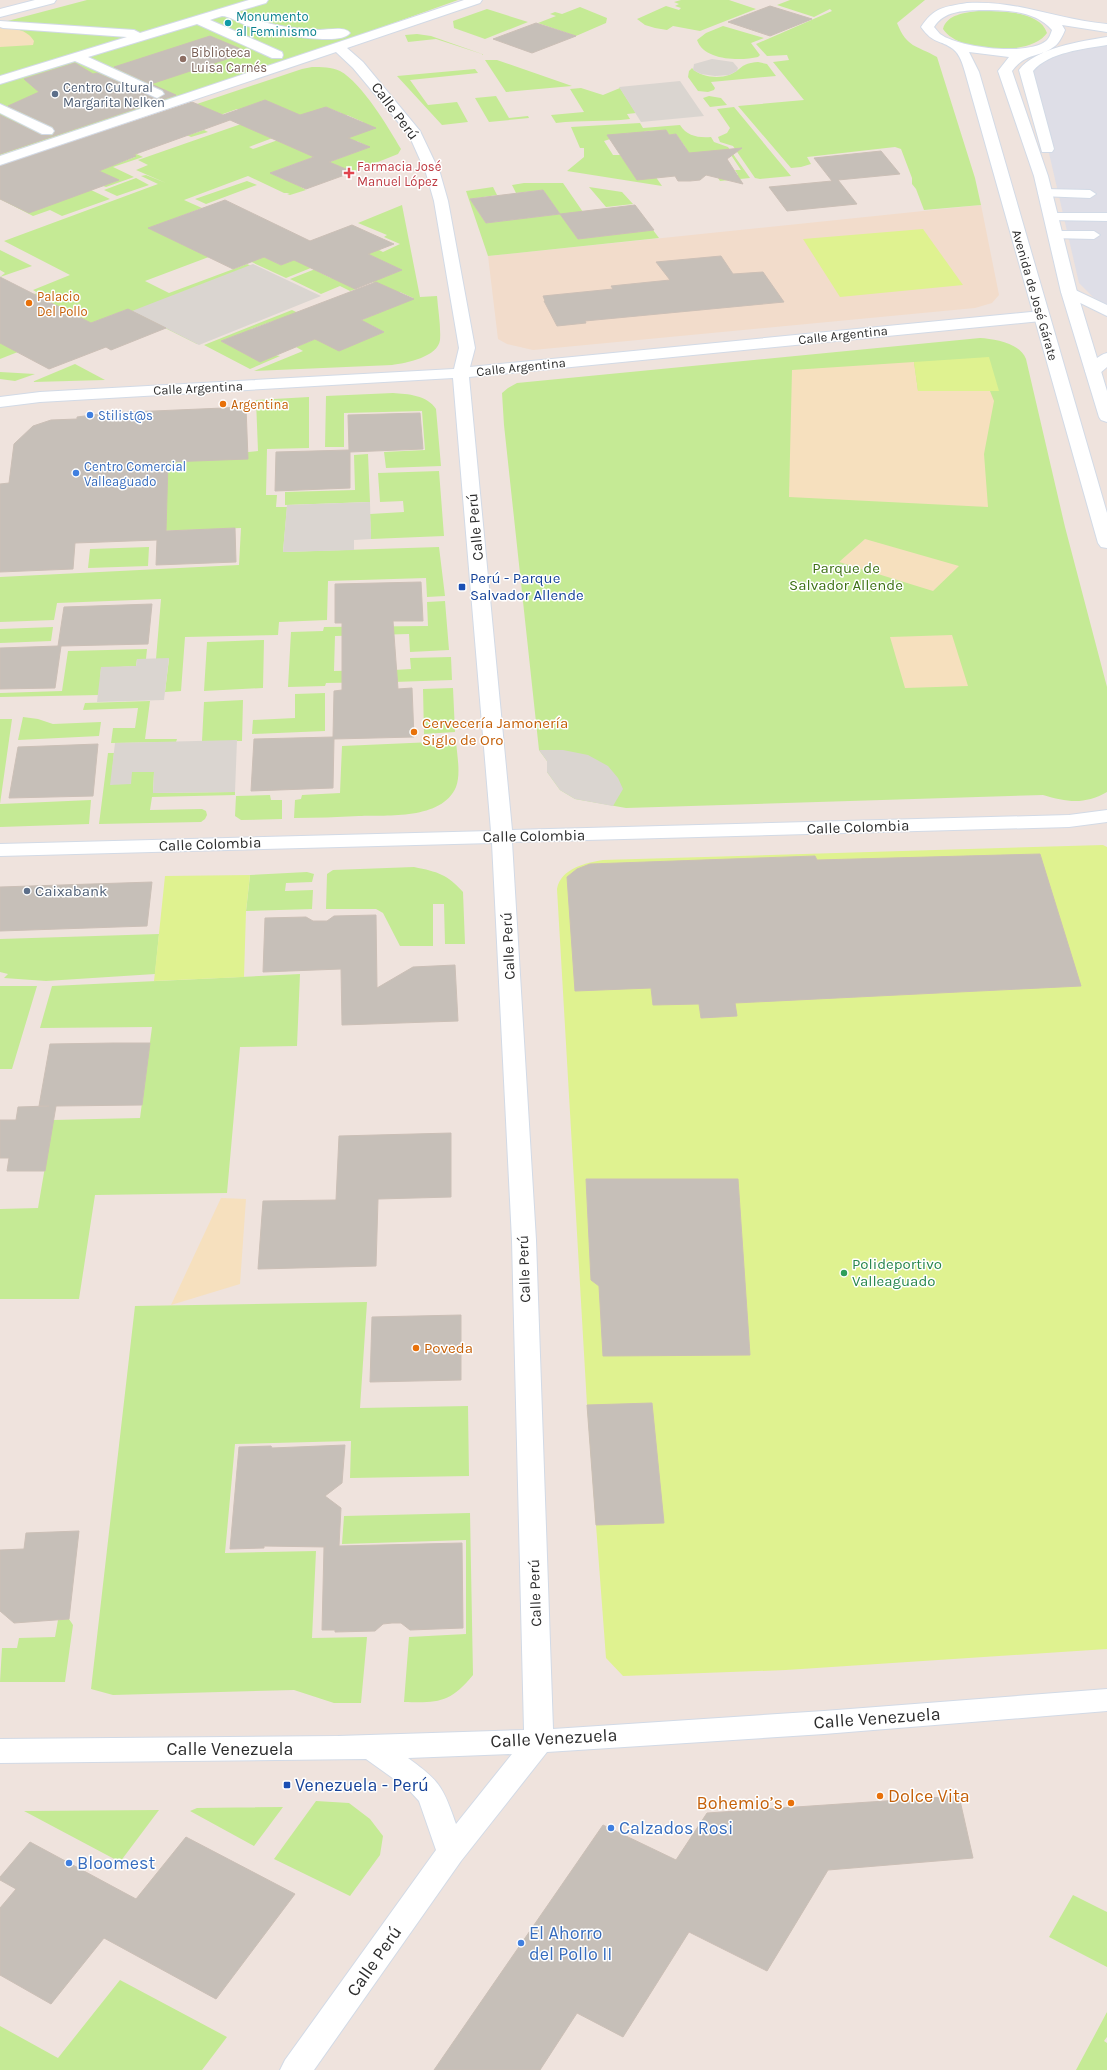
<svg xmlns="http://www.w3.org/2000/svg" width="1107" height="2070" font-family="Karla,sans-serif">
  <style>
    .industrial { fill: #dedee7 }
    .education { fill: #f2dccb }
    .green { fill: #c5ea95 }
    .sand { fill: #f6e0be }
    .pitch { fill: #dff290 }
    .plaza { fill: #dad5d0 }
    .building { fill: #c6bfb8; stroke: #cbbfb6 }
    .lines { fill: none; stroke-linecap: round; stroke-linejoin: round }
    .service-casing { stroke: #d2dae6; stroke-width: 2 }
    .pedestrian-casing { stroke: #d2dae6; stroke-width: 2 }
    .minor-casing { stroke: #d2dae6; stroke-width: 2 }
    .tertiary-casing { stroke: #d2dae6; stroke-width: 2 }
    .secondary-casing { stroke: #d2dae6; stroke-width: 2 }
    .service { fill: #fff; fill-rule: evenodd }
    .pedestrian { fill: #fff; fill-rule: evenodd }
    .minor { fill: #fff; fill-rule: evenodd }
    .tertiary { fill: #fff; fill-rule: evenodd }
    .secondary { fill: #fff; fill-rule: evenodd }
    .culture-dot { fill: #0f9aa8; stroke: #fff; stroke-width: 1.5 }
    .education-dot { fill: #8d6e63; stroke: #fff; stroke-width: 1.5 }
    .service-dot { fill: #5c6f8a; stroke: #fff; stroke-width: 1.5 }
    .health-dot { fill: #e0444e; stroke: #fff; stroke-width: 1.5 }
    .food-dot { fill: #e8710a; stroke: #fff; stroke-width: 1.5 }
    .shop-dot { fill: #3f7fe0; stroke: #fff; stroke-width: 1.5 }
    .transit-dot { fill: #1a4fb4; stroke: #fff; stroke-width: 1.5 }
    .leisure-dot { fill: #2e9e5b; stroke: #fff; stroke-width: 1.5 }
    .labels { text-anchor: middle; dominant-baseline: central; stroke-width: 3; stroke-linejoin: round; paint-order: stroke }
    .far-culture-label { font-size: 13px; fill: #0d838f; stroke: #fff; text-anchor: start }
    .far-education-label { font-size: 13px; fill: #785e54; stroke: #fff; text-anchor: start }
    .far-service-label { font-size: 13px; fill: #4e5e75; stroke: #fff; text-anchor: start }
    .far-health-label { font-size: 13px; fill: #be3a42; stroke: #fff; text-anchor: start }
    .far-street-label { font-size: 13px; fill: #2c2c2c; stroke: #fff }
    .far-food-label { font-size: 13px; fill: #c56008; stroke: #fff; text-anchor: start }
    .far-shop-label { font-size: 13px; fill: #366cbe; stroke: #fff; text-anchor: start }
    .street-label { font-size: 15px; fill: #2c2c2c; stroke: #fff }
    .park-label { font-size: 15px; fill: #3d7114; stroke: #fff }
    .transit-label { font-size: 15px; fill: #164399; stroke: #fff; text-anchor: start }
    .food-label { font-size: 15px; fill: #c56008; stroke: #fff; text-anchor: start }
    .service-label { font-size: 15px; fill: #4e5e75; stroke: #fff; text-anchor: start }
    .leisure-label { font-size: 15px; fill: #27864d; stroke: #fff; text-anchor: start }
    .near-street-label { font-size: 18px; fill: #2c2c2c; stroke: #fff }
    .near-transit-label { font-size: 18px; fill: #164399; stroke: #fff; text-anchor: start }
    .near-food-label { font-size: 18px; fill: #c56008; stroke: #fff; text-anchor: start }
    .near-shop-label { font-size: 18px; fill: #366cbe; stroke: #fff; text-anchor: start }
  </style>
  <rect width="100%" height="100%" fill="#efe3dd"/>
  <path class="industrial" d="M1107 44V306L1093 297 1079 283 1030 71 1038 63 1063 54Z"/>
  <path class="education" d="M981 205 999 295 992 303 975 308 533 350 507 344 498 339 488 256Z"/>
  <path class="green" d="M87 0H458L343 41 0 155V23Z
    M681 0H729L756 9 700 31 673 26 667 30 655 28 645 25 637 19 666 6 679 10 681 8 675 6 679 4 674 2Z
    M790 0H925L897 23C907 48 916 45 937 57L975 178 981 205 924 210 916 189 912 184V178L901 149 895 147 807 157 811 164 801 167 791 168 738 106 804 100 773 62 789 60 787 55 767 56 756 44 832 11 830 9 814 17 777 5Z
    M580 7 607 18 606 23 576 36 538 23 556 16 550 14 555 12 562 14Z
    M487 9 528 22 485 39 454 28 453 21Z
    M978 11C998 11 1040 10 1047 33 1031 57 958 53 943 29 947 14 965 13 978 11Z
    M723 26 764 38 751 43 760 55 758 57C741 61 704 61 697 40L706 33Z
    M417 34 431 36 485 55 436 39 408 42 405 35Z
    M485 60H497L572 86 506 92Z
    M758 62 767 64 776 76 711 82 715 88 714 90 708 92 698 91 688 77 689 71 692 68C700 77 718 79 729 75 742 70 740 63 758 62Z
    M312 67C321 67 332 67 340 71 362 83 388 127 401 149L398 154 353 172 327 163 369 147 357 141 352 143 345 139 363 122 347 115 342 117 341 113 326 107 303 116 237 109 178 130 189 135 204 130 208 132 191 137 152 119 302 69Z
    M475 69 478 73 410 80 428 105 457 102 468 122 442 125 397 76Z
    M581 88 603 95 620 88 636 113 627 114 630 119C605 122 581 120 556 123L551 115 584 112 570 89Z
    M496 96 509 118 528 116 529 118 489 122 475 98Z
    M709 96 721 98 727 105 710 107 703 98Z
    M734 107 791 176 760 179 755 178 733 146 720 142 718 137 727 133 730 128 717 109Z
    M244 123 302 127 249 147 253 149 297 133 322 154 270 173 283 179 285 178 306 190 290 195 287 194 290 193H284L248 176 184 200 202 208 149 228 264 257 281 265 296 259 343 255 286 278 215 245 222 252 145 281 169 293 247 264 316 296 197 344 153 322 125 310 0 359V340L34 294 38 293 33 290 70 275 4 241 158 184 141 176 146 175 166 183 136 170 148 165 138 160Z
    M640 123 643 128 680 125C687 136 698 138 711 137L714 142 728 147 750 178 720 181 718 178 738 175 735 170H741L731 155 682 154 686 148 676 134 669 135 666 130 646 131 631 138 628 133C619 134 613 139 604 141L613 155H620L623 159 651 170 662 186 567 171 584 157V148H580L571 127Z
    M99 137 143 157 113 167 134 177 106 187 103 186 118 180 90 174 135 157Z
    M136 178 149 185 117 196 104 190Z
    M247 181 257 185 206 204 195 199Z
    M524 183H563L583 212 573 232 578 239 653 230 659 238 488 256 466 191 493 187 497 195 470 199 486 223 560 214 543 190 516 193 512 185Z
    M589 187 622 192 633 204 606 207Z
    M91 190 110 199 62 216 50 210 33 216 0 199V197Z
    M402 205 420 297 437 296C438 310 441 326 440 340 438 357 406 363 392 365L254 371 303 351 296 347 320 337 368 338 384 332 371 325 364 328 357 322 413 298 400 292 393 295 386 289 372 282 375 281 372 279 378 277 382 278 401 270 361 251 373 247 383 252 400 244 384 237 387 235 358 223Z
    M0 250 32 266 0 277 5 273 0 270Z
    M333 262 319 272 331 278 334 277 356 289 350 291 340 286 321 294 290 279Z
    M292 310 317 322 286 327 273 321 251 329 247 334 243 333 221 341 234 348 280 356 250 369 204 345Z
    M980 338C995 339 1020 343 1026 359L1065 527 1107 687V792C1084 805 1067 802 1043 795L626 808 575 799 560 790 547 772V761L539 750 504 425 502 393 508 388 517 383Z
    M75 364 105 380 32 382Z
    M0 372 35 374 15 381 0 379Z
    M393 393C408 394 427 395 436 409L441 466 386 468 384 452 425 450 422 411 344 413V447H325L326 396Z
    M309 397V448L267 449 266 495H277L276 507H287L283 552 439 547 445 596 427 597 426 578 328 581 327 620 279 622 278 635 185 637 181 691 165 692 169 659H156L161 599 57 603 54 620 0 622V577L239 565 241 528 157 531 141 463 258 451 256 400Z
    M368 454 370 502 285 505V492L355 490 354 455Z
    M439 471 444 536 371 539 370 514 404 512 403 501 380 502 378 473Z
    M149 547 148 566 88 568 90 549Z
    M445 601 449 650 410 652 409 634 335 636 334 671 381 670V682L326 683 325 686 288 687 291 632 323 631 324 627 428 626 427 602Z
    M53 627 51 641 0 643V629Z
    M264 640 263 688 204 691 207 642Z
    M147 649 146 659H137L136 666 101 668 99 695 0 697V693L62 691 68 651Z
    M451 657 452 680 394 682V670L411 669 410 658Z
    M453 688 455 732 424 734 423 689Z
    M325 693V731L252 734 253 720 295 718V694Z
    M243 700 242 741H202L204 702Z
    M150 701 145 739H177L176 742 111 743 113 728H135L138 708 83 710 85 703Z
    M23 717 38 719 53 724 101 722 99 736 18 740Z
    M0 719H12L0 804 91 800 89 824 0 827Z
    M456 741C457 755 461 774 456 787 442 820 387 815 359 816 337 817 316 818 294 818L295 800 301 799 302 795 340 793 342 746Z
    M108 753H114L111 785 132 772H154L153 793 235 792V795L152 797 150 810 202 809 206 811 207 815 205 819 201 822 99 824Z
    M270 795 271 800H282V819L241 820 235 816 236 796Z
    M414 867C438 872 447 874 463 892L465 944H445L444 904H433V946H400L383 913 376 909H326L327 874 333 870Z
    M307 872 314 874 312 882 286 883 285 891 313 890 312 909 246 911 250 875Z
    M159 934 155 974 46 981 4 978 8 974 0 972V939Z
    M300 974 297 1046 240 1047 227 1193 95 1195 79 1299H0V1209L38 1208 53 1120 140 1118 152 1027 40 1028 52 986Z
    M0 986H37L12 1069H0Z
    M367 1302 360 1408 468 1406 469 1476 350 1478 351 1441 235 1444 225 1553 316 1551 312 1638 367 1637 361 1703H334L294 1690 113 1695 91 1689 135 1306Z
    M470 1513 473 1675C450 1703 438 1703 404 1702L409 1637 466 1634V1540L342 1544 344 1516Z
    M69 1619 73 1625 65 1682H0L2 1648H17L19 1638 55 1637 58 1620Z
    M316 1801 349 1803 370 1819 383 1836 380 1855 350 1896 274 1859Z
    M283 1807 254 1846 190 1811 197 1808Z
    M159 1810 120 1862 24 1811Z
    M1073 1895 1107 1912V1967L1049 1937Z
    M120 1980 227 2037 202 2070H0V2026L58 2058Z
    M1107 2012V2037L1104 2041 1107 2043V2070H1076Z"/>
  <path class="sand" d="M0 28C13 28 27 29 34 41L33 45 0 47Z
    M914 362 918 391H990L994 401 984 454 988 507 789 497 792 370Z
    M865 539 959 566 933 591 839 562Z
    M952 635 968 686 905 688 890 637Z
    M221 1198 246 1199 240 1284 171 1305Z"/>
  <path class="pitch" d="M923 229 963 285 840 297 803 239Z
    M989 357 999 391H918L914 362Z
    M1103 845 1107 847V1649L786 1670 623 1676 606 1658 587 1405 557 889C561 868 586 863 603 860Z
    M250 875 246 911 244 977 154 981 165 876Z"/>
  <path class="plaza" d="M712 59 733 62 738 68 737 71 729 75 715 76 701 74 693 70 694 64Z
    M680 81 704 116 641 122 619 87Z
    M253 264 321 296 199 345 132 311Z
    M370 502 371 539 354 540V550L283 552 287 505Z
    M169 658 164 700 97 702 101 667 136 666 137 659Z
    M237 740 235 792 153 793 154 772H132L131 784 110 785 115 743Z
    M539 750H563L588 755 608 766 618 778 623 789 613 806 575 799 560 790 547 772V761Z"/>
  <path class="building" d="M770 6 812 19 770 36 728 22Z
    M536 23 576 36 532 53 493 39Z
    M210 36 248 52 151 84 176 95 0 154V115L41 135 52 136 55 132 53 127 8 106 39 92 24 79 75 63 93 74 97 73 158 99 165 94 163 90 114 67Z
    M265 100 300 115 326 107 376 128 348 138 370 147 329 162 353 172 306 189 270 173 314 157 230 120 133 155 136 156 99 171 119 180 29 213 0 199V166L192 102 223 115Z
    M666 130 669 135 676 134 689 153 742 148 727 159 743 184 706 175 700 180 690 181H678L675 176 637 180 607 135Z
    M881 151 900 174 838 180 857 204 787 211 769 187 832 181 814 158Z
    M543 190 560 214 635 205 654 230 578 239 560 214 486 223 470 199Z
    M225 200 310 241 352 225 394 244 368 254 402 270 355 289 294 260 281 265 264 257 233 269 148 228Z
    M721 256 733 274 763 272 784 302 585 321 586 323 557 326 544 301H545L543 296 613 289 611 286 670 280 656 262Z
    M0 277 91 323 128 309 166 328 111 350 106 347 49 369 0 343Z
    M376 282 414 299 361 320 384 332 339 351 315 339 260 362 221 341Z
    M246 407 248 459 168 462 166 531 235 528 236 562 156 565 157 540 75 543 73 569 0 572V484L9 483 14 444 33 426 51 420 77 419V417L108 413Z
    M420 413 423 449 350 452V488L275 491 276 452 349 450 348 415Z
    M421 582 423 621H393L398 689 412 688 414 737 334 739 333 788 251 791 254 739 333 737 334 691 342 690V623H335V584Z
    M152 604 148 644 61 646 55 688 0 689V648L58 646 64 607Z
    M98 744 93 796 9 798 18 747Z
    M1040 854 1081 986 735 1003 737 1016 701 1018 699 1004 653 1005 651 988 575 991 567 877 577 869 590 864 815 856 817 860Z
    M152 882 147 926 0 931V887Z
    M376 915 377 988 413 967 455 965 458 1021 342 1025 341 969 263 972 265 918 306 917 313 921H327L334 916Z
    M114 1043H150L142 1105 56 1106 45 1171H7L9 1158H0V1120H16L18 1107 49 1106H39L50 1044Z
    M451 1133V1197L378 1199 376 1266 258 1269 263 1201 336 1200 339 1136Z
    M586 1179H738L750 1355 603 1356 599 1286 591 1280Z
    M461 1315V1380L370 1382 372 1317Z
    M652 1403 664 1523 596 1525 587 1405Z
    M345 1445 342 1483 325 1496 341 1508 339 1546 462 1543 463 1628 410 1630 401 1623H392L383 1624 375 1631 335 1632V1630H322L324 1547H326L264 1546V1548L230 1549 239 1447 271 1446 272 1448Z
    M79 1531 69 1619 14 1623 0 1611V1550L24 1549 26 1533Z
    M959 1796 973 1858 828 1870 767 1971 689 1932 623 2037 577 2013 540 2070H434L603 1825 676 1860 707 1813Z
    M186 1837 295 1894 216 1999 104 1938 51 2004 0 1975V1908L16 1889 0 1880V1877L30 1842 136 1899Z"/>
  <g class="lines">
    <g class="service-casing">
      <path id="service" d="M1044 189 1090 190 1096 194 1090 198 1040 196 1038 193Z
        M1050 213H1107V221L1046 220 1044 217Z
        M1055 231H1094L1100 235 1094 239 1051 238 1049 235 1051 232Z"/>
    </g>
    <g class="pedestrian-casing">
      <path id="pedestrian" d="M249 0H268L266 3 235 12C262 23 291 30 320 30 328 30 345 26 350 33 340 48 264 31 248 26 240 23 229 16 222 16 218 17 213 19 210 20L282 52 283 55 282 58H272L197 24 88 57 162 91 164 94 157 98 75 61 0 84V76L127 37 3 28 0 27V21L134 30 140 33Z
        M0 104 52 128 54 131 52 134H42L0 113Z"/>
    </g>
    <g class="minor-casing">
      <path id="minor" d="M464 0H482L480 3 347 48 363 62 420 131 440 173 448 201 475 348 470 367 1041 311 1046 313 1049 316 1046 319 1041 321 469 377 512 830 1069 815 1107 810V822L1069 827 512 842 536 1240 553 1729 824 1711 1107 1689V1711L824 1734 547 1752 461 1861 314 2070H280L285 2060 436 1850 419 1801 408 1789 366 1759 0 1763V1739L338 1736 524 1730 512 1240 492 843 0 856V844L491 831 453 378 40 402 0 407V397L40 392 454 369 459 348 434 201 426 173 409 135 353 68 336 52 0 165V156ZM512 1754 456 1824C443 1787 440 1781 408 1758Z
        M1069 287 1107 305V316L1064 295 1061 292 1064 289Z
        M1107 353V367L1099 374H1087L1085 371C1090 364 1098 355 1107 353Z"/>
    </g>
    <g class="tertiary-casing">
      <path id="tertiary" d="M35 0H56L54 3 0 17V9Z"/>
    </g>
    <g class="secondary-casing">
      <path id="secondary" d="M967 3C1019 0 1057 20 1107 24V32L1062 25 1065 30C1063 35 1059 43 1055 46 1040 58 1026 52 1012 71L1048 176 1077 292 1107 391V422L1101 420 1099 417 1061 292 1034 176 998 71 1009 57 969 52 979 72 1107 513V548L1101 547 1098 543 965 72C963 65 960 54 953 49 940 39 934 45 921 27 934 7 944 7 967 3ZM979 10C1005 10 1035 10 1052 30 1051 33 1049 39 1046 41 1027 56 959 48 940 34 938 32 936 29 934 27 944 11 962 11 979 10Z
        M1107 37V45C1084 49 1049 52 1033 71L1054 149 1052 152H1042L1019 70C1035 48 1082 41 1107 37Z"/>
    </g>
    <use href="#service" class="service"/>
    <use href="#pedestrian" class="pedestrian"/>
    <use href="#minor" class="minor"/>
    <use href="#tertiary" class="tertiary"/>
    <use href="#secondary" class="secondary"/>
  </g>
  <circle class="culture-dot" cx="228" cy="23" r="4"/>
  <circle class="education-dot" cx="183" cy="59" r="4"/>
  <g class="service-dot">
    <circle cx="55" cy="94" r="4"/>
    <circle cx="27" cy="891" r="4"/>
  </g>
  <path class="health-dot" d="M347 167h4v4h4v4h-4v4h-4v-4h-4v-4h4z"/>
  <g class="food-dot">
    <circle cx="29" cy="303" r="4"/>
    <circle cx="223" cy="404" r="4"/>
    <circle cx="414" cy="732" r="4"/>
    <circle cx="416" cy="1348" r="4"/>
    <circle cx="880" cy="1796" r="4"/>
    <circle cx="791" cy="1803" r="4"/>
  </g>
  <g class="shop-dot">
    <circle cx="90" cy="415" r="4"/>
    <circle cx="76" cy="473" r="4"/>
    <circle cx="611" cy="1828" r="4"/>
    <circle cx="69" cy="1863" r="4"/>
    <circle cx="521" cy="1943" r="4"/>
  </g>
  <g class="transit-dot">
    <rect x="458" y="583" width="8" height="8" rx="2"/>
    <rect x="283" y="1781" width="8" height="8" rx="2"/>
  </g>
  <circle class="leisure-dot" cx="844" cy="1273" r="4"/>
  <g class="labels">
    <g class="far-culture-label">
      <text x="236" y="16">Monumento<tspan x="236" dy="15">al Feminismo</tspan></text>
    </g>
    <g class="far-education-label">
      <text x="191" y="52">Biblioteca<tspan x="191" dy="15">Luisa Carnés</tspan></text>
    </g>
    <g class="far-service-label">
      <text x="63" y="87">Centro Cultural<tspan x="63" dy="15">Margarita Nelken</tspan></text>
    </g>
    <g class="far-health-label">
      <text x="357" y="166">Farmacia José<tspan x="357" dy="15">Manuel López</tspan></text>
    </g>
    <g class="far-street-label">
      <text transform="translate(1035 295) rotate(74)">Avenida de José Gárate</text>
      <text transform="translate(843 335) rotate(-6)">Calle Argentina</text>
      <text transform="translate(521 367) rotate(-6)">Calle Argentina</text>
      <text transform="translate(198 388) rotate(-3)">Calle Argentina</text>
    </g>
    <g class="far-food-label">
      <text x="37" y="296">Palacio<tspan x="37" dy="15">Del Pollo</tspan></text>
      <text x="231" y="404">Argentina</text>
    </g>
    <g class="far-shop-label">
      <text x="98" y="415">Stilist@s</text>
      <text x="84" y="466">Centro Comercial<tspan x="84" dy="15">Valleaguado</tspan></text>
    </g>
    <g class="street-label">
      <text transform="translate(395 111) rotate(53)">Calle Perú</text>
      <text transform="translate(475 527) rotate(-95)">Calle Perú</text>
      <text transform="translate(858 827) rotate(-2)">Calle Colombia</text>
      <text transform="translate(534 836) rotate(-1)">Calle Colombia</text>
      <text transform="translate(210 844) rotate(-2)">Calle Colombia</text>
      <text transform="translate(508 946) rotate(-93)">Calle Perú</text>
      <text transform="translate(524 1269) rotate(-92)">Calle Perú</text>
      <text transform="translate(535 1593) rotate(-92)">Calle Perú</text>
    </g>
    <g class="park-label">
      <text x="846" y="568">Parque de<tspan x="846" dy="17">Salvador Allende</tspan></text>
    </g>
    <g class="transit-label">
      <text x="470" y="578">Perú - Parque<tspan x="470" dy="17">Salvador Allende</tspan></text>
    </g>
    <g class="food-label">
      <text x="422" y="723">Cervecería Jamonería<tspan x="422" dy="17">Siglo de Oro</tspan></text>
      <text x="424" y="1348">Poveda</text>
    </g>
    <g class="service-label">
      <text x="35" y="891">Caixabank</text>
    </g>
    <g class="leisure-label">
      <text x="852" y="1264">Polideportivo<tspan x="852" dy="17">Valleaguado</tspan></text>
    </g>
    <g class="near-street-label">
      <text transform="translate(877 1718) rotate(-4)">Calle Venezuela</text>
      <text transform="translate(554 1738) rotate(-3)">Calle Venezuela</text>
      <text x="230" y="1749">Calle Venezuela</text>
      <text transform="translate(374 1961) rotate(-55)">Calle Perú</text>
    </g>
    <g class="near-transit-label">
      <text x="295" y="1785">Venezuela - Perú</text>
    </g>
    <g class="near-food-label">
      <text x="888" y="1796">Dolce Vita</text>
      <text x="783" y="1803" text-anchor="end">Bohemio’s</text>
    </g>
    <g class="near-shop-label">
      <text x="619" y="1828">Calzados Rosi</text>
      <text x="77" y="1863">Bloomest</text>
      <text x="529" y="1933">El Ahorro<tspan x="529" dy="21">del Pollo II</tspan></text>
    </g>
  </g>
</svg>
